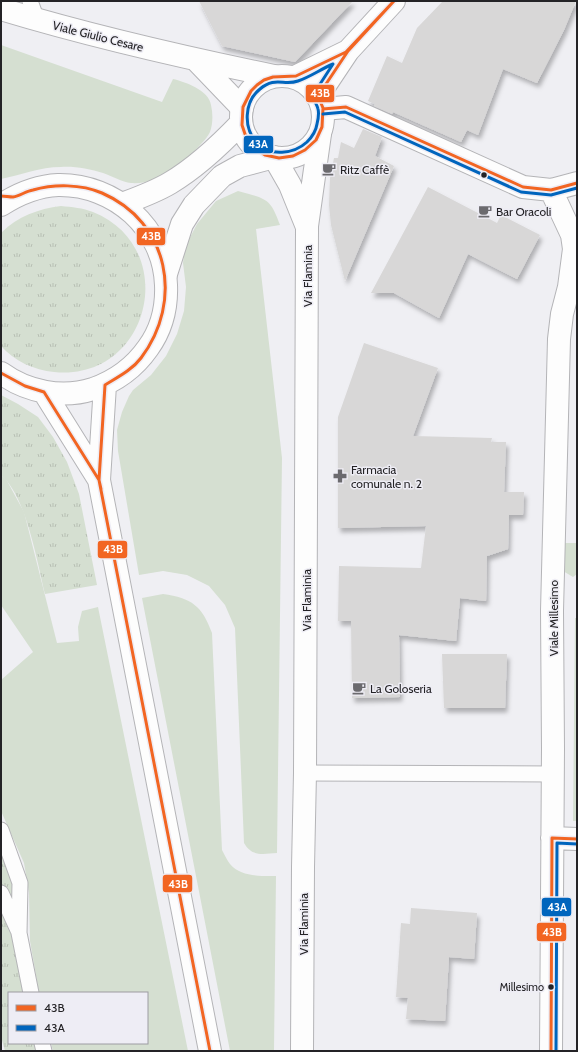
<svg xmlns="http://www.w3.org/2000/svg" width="578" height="1052" font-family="Cabin,sans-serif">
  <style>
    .grass { fill: url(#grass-tufts) }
    .park { fill: #d5dfd1 }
    .building { fill: #d8d7d7; filter: url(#shadow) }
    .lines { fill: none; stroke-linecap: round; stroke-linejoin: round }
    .service-casing { stroke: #b4b4b7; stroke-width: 17 }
    .minor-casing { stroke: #b4b4b7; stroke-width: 24 }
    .secondary-casing { stroke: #b4b4b7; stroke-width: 24 }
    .primary-casing { stroke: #b4b4b7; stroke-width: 24 }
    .service { stroke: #fdfdfd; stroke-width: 15 }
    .minor { stroke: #fdfdfd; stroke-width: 22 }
    .secondary { stroke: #fdfdfd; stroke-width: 22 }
    .primary { stroke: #fdfdfd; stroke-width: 22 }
    .bus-1-casing { stroke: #eeedf5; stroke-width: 6 }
    .bus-2-casing { stroke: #eeedf5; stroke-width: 6 }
    .bus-1 { stroke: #f26522; stroke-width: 3 }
    .bus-2 { stroke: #0065bd; stroke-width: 3 }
    .bus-dot { fill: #242326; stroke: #eeedf5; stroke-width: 1.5 }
    .labels { text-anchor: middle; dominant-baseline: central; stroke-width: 3; stroke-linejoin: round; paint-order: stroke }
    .bus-label { font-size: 11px; fill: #242326; stroke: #eeedf5; text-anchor: end }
    .street-label { font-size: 12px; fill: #242326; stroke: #eeedf5 }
    .poi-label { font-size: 12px; fill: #242326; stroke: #eeedf5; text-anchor: start }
    .line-badge { stroke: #eeedf5; stroke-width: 1.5 }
    .badge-label { font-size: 11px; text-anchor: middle; font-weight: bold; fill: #fff }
  </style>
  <defs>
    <pattern id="grass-tufts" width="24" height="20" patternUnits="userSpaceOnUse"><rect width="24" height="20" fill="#d5dfd1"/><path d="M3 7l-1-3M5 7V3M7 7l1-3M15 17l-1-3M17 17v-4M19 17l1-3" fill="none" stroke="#b7bfb3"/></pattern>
    <filter id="shadow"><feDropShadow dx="2.5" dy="4.5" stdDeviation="2" flood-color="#0004"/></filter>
  </defs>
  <rect width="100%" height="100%" fill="#efeff3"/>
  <path class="grass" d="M61 206C72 207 83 208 93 212 182 248 150 382 54 372 34 370 14 361 1 346V233C18 216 38 209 61 206Z
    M1 395 18 404 38 417 53 437 67 462 79 494 97 585 45 594C37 561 26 496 1 475Z
    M575 618H577V821H573Z
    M1 844 15 889 24 993H9V1043H35L37 1051H5L1 1037Z"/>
  <path class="park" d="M1 45 162 102 173 79C185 82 209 90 211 105 213 114 213 123 210 132 208 136 204 141 201 144 184 163 159 185 131 183 122 182 112 176 103 173 90 169 74 166 61 167 40 167 21 175 1 179Z
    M238 191C266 199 270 197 280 225L256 229 282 458 277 853C263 854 252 857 244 843L235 628 225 605 209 586 187 575 163 571 139 575 118 451 117 430 122 412 129 396 133 390 151 375 166 356 177 334 184 311 186 287 183 263 185 247 197 224 216 201Z
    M1 475 6 479 24 512 57 643 79 641 78 627 82 611 98 607 188 1051H53L51 1043H147V993H39L30 941 29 893 24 863 1 811V680L33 652 1 605Z
    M564 543H577V574L573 577 563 571Z
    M163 594C192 598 202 606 212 633L222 850C224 854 227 860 230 864 241 877 261 876 276 876L274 1051H230L142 598Z"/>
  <path class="building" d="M199 1H353L295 62 222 46Z
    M443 1H576L564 30 537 83 503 69 478 135 467 130 461 142 393 112 392 114 374 106 375 104 368 101 387 56 402 63 417 28Z
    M363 129 382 137 375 156 394 166 345 281 331 225 329 205 330 178 334 158H338L341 142 354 148Z
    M428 187 497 223 501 215 540 235 517 279 468 254 439 318 394 293H371Z
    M364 343 438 368 413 436 492 438 491 442H506L504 492H524L523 515H509L508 549 487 556 486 601 460 598 456 641 399 635 400 697 352 698 351 621H338L339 566 421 568 426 526 338 528V417Z
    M442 654H507L505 708H444Z
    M411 908 477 913 474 959 449 957 445 1021 406 1019 408 998 396 997 401 923 410 924Z"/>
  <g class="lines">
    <g class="service-casing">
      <path id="service" d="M30 1 37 20
        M305 773 553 774
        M1 830 20 883 19 933 31 993
        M1 893 18 930
        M42 1043 44 1051"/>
    </g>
    <g class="minor-casing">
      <path id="minor" d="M1 9C90 36 182 57 274 76
        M196 60 242 108
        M323 109 346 107 523 187 551 190 577 183
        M274 157 290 185 307 227 305 773 303 867 302 1051
        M307 226 320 134
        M552 838 577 839
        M551 1051 553 749 552 611 559 339 562 314 569 287 574 249 572 235 551 190"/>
    </g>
    <g class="secondary-casing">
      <path id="secondary" d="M241 117a41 41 0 1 1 82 0a41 41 0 1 1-82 0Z
        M295 77 348 51
        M318 96 348 51 394 1
        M122 204C138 198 155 192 170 183 197 167 220 145 241 123
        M166 274 182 224 194 205 222 176 240 166 274 157"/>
    </g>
    <g class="primary-casing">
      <path id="primary" d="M1 205C18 194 37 186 58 185 115 184 164 228 166 285 167 308 161 330 148 348 134 368 116 381 93 389 62 399 27 392 1 373
        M105 385 99 480 210 1051
        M44 392 99 480"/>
    </g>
    <use href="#service" class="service"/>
    <use href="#minor" class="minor"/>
    <use href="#secondary" class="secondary"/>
    <use href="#primary" class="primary"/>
    <g class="bus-1-casing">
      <path id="bus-1" d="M394 1 348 51 318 96 323 108 322 127 316 140 305 150 293 156 279 158 265 155 253 147 245 134 242 125 243 107 251 91 257 85 264 80 273 77 296 76 346 52Z
        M323 109 346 107 523 187 551 190 577 183
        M1 196C5 196 9 197 13 197 20 196 26 191 33 190 54 184 81 184 102 193 169 222 184 301 141 358 132 370 118 377 105 385L99 480 210 1051
        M1 373 25 386 44 392 99 480 101 489
        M551 1051 552 838 577 839"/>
    </g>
    <g class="bus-2-casing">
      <path id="bus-2" d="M333 64 313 95C313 100 317 104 318 109 319 113 318 120 317 124 316 131 312 137 307 142 294 154 270 157 257 143 243 128 244 102 260 89 275 76 284 86 298 81 310 77 321 69 333 64Z
        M323 114 345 112 521 192 551 195 577 188
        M556 1051 557 843 577 844"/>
    </g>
    <use href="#bus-1" class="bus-1"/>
    <use href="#bus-2" class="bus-2"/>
  </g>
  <defs>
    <g id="cafe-bare" transform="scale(1.08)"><path d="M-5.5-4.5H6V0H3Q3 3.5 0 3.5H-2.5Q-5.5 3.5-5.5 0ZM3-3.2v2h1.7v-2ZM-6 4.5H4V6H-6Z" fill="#6b6a6e" stroke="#eeedf5" stroke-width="2.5" paint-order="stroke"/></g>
    <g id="pharmacy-bare" transform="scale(1.08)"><path d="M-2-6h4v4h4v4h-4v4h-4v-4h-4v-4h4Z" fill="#6b6a6e" stroke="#eeedf5" stroke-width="2.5" paint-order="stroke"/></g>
  </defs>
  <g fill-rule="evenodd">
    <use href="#cafe-bare" x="329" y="169"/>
    <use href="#cafe-bare" x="485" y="211"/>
    <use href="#pharmacy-bare" x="340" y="476"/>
    <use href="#cafe-bare" x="359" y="688"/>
  </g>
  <g class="bus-dot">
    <circle cx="484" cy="175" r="3.5"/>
    <circle cx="551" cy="987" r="3.5"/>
  </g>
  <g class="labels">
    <g class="bus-label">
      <text x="544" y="987">Millesimo</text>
    </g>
    <g class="street-label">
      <text transform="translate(98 36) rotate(14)">Viale Giulio Cesare</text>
      <text transform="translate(307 276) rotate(-90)">Via Flaminia</text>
      <text transform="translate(306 600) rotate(-90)">Via Flaminia</text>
      <text transform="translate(553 618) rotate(-90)">Viale Millesimo</text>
      <text transform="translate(303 924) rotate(-90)">Via Flaminia</text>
    </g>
    <g class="poi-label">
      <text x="340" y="169">Ritz Caffè</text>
      <text x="496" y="211">Bar Oracoli</text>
      <text x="351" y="469">Farmacia<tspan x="351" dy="14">comunale n. 2</tspan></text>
      <text x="370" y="688">La Goloseria</text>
    </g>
  </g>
  <g class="line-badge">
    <rect x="305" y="84" width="30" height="19" rx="4" fill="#f26522"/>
    <rect x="243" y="135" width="31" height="19" rx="4" fill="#0065bd"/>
    <rect x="136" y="227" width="30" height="19" rx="4" fill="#f26522"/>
    <rect x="97" y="540" width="31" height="19" rx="4" fill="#f26522"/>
    <rect x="162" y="874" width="31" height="19" rx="4" fill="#f26522"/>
    <rect x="541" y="897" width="31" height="20" rx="4" fill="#0065bd"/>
    <rect x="536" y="922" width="31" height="20" rx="4" fill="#f26522"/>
  </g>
  <g class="badge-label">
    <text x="320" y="97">43B</text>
    <text x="258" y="148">43A</text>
    <text x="151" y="240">43B</text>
    <text x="113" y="553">43B</text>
    <text x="178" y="888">43B</text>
    <text x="557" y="911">43A</text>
    <text x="552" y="936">43B</text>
  </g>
  <rect width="578" height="1052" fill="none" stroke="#242326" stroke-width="4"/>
  <rect x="8" y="992" width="140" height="52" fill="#eeedf5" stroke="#9d9ca2"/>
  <rect x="16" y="1005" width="20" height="6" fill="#f26522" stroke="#9d9ca2"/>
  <text x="44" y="1012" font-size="12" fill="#242326">43B</text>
  <rect x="16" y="1025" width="20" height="6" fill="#0065bd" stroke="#9d9ca2"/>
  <text x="44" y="1032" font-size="12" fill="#242326">43A</text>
</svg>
